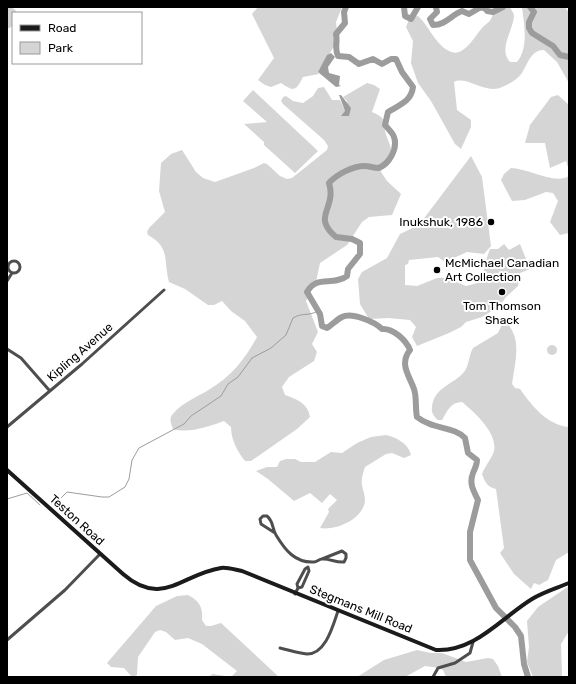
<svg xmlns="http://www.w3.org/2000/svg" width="576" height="684" font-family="Rubik,sans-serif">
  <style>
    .green { fill: #d5d5d5 }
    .water { fill: #9c9c9c }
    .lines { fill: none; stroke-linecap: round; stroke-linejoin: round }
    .stream { stroke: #9c9c9c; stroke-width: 1 }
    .river { stroke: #9c9c9c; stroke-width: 6 }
    .street { stroke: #4e4e4e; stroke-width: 3 }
    .secondary { stroke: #1b1b1b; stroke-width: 4 }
    .poi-dot { fill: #000; stroke: #fff; stroke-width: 1.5 }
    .labels { text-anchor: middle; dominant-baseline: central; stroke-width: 4; stroke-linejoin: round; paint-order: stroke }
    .poi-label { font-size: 12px; fill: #000; stroke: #fff; text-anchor: end }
    .street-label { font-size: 12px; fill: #000; stroke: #fff }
  </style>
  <rect width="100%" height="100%" fill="#fff"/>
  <path class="green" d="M7 7H12L18 13H13V26L7 29Z
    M258 7H342L336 22 338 40 318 72 319 74 303 77C296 91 294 92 281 83L271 87 265 85 258 80 274 58 252 14Z
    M494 7H510C511 10 514 13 514 16 513 31 498 49 510 62H517C529 47 524 25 522 7H565L569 13V83L557 62 544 50C531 50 528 63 522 73 517 80 509 84 502 87 485 95 467 75 454 82L457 110 471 120V127L461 149 455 144 431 101 418 83 411 63 413 41 406 27 410 17 418 16C429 26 435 44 449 51 463 59 475 36 482 28 484 25 489 23 491 19 493 16 493 11 494 7Z
    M367 83 374 85 380 89 372 112C385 118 383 118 385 131 386 137 390 143 391 149L381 172 387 181 401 194 392 215 369 217 362 222 347 245 320 263 316 282 306 301 318 332 312 344 317 352 314 361 289 377 282 387 285 395C296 399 308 403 310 417L297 429 251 461H245C237 451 231 439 231 427L224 421C210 426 188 434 173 429 171 424 169 419 172 415 182 402 198 397 210 389 232 376 245 359 257 337L245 321 231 311 222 301 214 305H208L185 289 169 282C163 260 171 248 148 235L147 232 149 228 165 212 159 191 161 163 171 154 182 150 196 172 203 178 215 182 254 168 264 163 267 164 280 176 287 179 292 178 327 150 328 146 324 140 283 104 281 101 283 97 286 96 293 101 303 103 313 96 318 88 324 87 332 100H340L345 111V117L347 101 343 97Z
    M253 90 318 151 295 173 264 145V142L244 124 267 122 243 101Z
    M558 95 569 105V170L566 161 550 168 545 143H525L530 125 551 97Z
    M471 156 482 177 491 246 484 254 467 252 445 262 438 257 409 260 408 264 405 265V285L417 286 437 278H447L466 286 485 281C482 269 486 260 490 249H498L504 244 509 250 520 244 530 269 520 273 518 286 506 297 500 306 482 317 466 322 461 327 449 333 417 346 412 337 416 327 410 320 388 318 369 319 360 304 358 279 362 272 387 258 400 234 419 225Z
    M511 168C527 168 555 185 569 176V233L560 235 550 222 558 201 553 193 546 192 525 200 512 201 501 180 504 174Z
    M505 321C523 339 515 361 512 384L515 388 520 389C532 406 547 425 569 427V552L556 560 548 580 539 585 534 583 531 589 514 574 500 553 504 548 496 489C487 487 485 482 482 474 485 466 492 458 494 451 498 433 474 412 462 402 451 402 447 411 442 420H438C434 417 431 412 432 407 434 387 453 385 464 372 469 366 469 355 473 348L498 333 503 322Z
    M547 350a5 5 0 1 1 10 0a5 5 0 1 1-10 0Z
    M386 435C396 437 409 444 411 455L404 458 392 453 386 454 365 467C363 473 361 479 362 485 363 491 365 495 365 501 363 519 336 531 320 528L329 512 328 509 337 500 330 494 322 503 310 493 294 501 268 479 256 471 267 467H277L280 461 286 459H295L301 462H315L331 452 342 453 357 443 371 437Z
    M569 586V631L561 644 562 677H533L527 662 529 647 527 621 538 607Z
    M188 595C200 601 203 608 202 620L206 626H211L221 623 279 677H207L213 674 231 677 237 671 202 644 188 638 175 640 166 632 160 630 155 632 138 657 137 675 132 677 124 668 111 667 107 663 156 606 177 596Z
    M417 650 431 653H442L466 662 488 658 493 659 498 666 502 677H446L443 670 440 668 425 666 405 677H357L384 660Z"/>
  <path class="water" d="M331 53 335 57 328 67 329 73 340 76 339 85 341 86 336 87 318 72 327 55Z
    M339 95H341L351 108 349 116H341L345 111Z"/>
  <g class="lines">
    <path class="stream" d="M7 499 27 493 40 505
      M52 504 58 501 67 492 102 497H109L125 487 129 479 132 460 139 448 184 424 191 416 221 396 228 384 238 377 252 358 271 348 286 335 293 318C303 312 307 317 318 311"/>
    <path class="river" d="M346 7 344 12 345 23 336 34C338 42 334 48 338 56L349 57 359 64 373 59 382 64 391 59H396L402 72 413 87C411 102 399 105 388 112L385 125C388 129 393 133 394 137 398 148 389 165 378 168 374 168 369 166 365 166 353 166 337 174 329 183 337 209 311 216 336 237L352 239 360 243V254L348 269 347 276C332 287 317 274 307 292L320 314 322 326 327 328C332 325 336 320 342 317 352 312 375 322 382 329 393 328 406 340 410 350 399 364 409 375 414 389 417 398 415 408 417 417 433 430 454 426 465 438L468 453 477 460C477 465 475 468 473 473 469 483 473 490 478 500L470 532V560L496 608 515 627 521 636 524 664 528 677
      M404 7 405 16 411 19 418 7
      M436 7 437 12 430 19 433 25C446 25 451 15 462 11L469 14 481 7
      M481 7 486 9 487 11 493 12 503 7
      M530 7 534 12 529 22V28L532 33 553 46 560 55 569 57"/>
    <path class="street" d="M8 267a6 6 0 1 1 12 0a6 6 0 1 1-12 0Z
      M7 281 12 273
      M7 349 21 358 49 390
      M7 427 82 364 164 290
      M275 533 261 524 260 519 263 516H267C274 522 272 529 276 535 285 550 295 563 314 562 317 562 319 559 322 559 329 558 336 563 344 562L346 558V554L342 551 322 559
      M295 594 298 588 297 584 305 569 308 567 309 571 302 587 298 588
      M7 640 65 590 100 554
      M280 648C289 650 298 653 307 654 326 654 333 625 338 611
      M433 677 438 668 455 663 470 653 473 642"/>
    <path class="secondary" d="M7 470 123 574C162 608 182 574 221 568 227 567 236 570 242 571L436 650C475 652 501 618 532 599 543 592 557 588 569 583"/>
  </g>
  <g class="poi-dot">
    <circle cx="491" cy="222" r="4"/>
    <circle cx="437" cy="270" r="4"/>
    <circle cx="502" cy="292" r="4"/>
  </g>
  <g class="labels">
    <g class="poi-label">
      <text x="483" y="222">Inukshuk, 1986</text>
      <text x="445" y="263" text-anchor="start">McMichael Canadian<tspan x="445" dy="14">Art Collection</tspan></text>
      <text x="502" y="306" text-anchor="middle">Tom Thomson<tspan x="502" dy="14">Shack</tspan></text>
    </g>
    <g class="street-label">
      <text transform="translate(80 352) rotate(-41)">Kipling Avenue</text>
      <text transform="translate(77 520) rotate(42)">Teston Road</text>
      <text transform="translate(361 609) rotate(22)">Stegmans Mill Road</text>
    </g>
  </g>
  <rect width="576" height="684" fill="none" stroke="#000000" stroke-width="16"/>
  <rect x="12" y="12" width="130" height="52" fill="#ffffff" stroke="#999999"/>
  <rect x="20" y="25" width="20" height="6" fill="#1b1b1b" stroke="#999999"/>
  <text x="48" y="32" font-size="12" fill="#000000">Road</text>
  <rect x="20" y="42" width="20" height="12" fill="#d5d5d5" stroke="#999999"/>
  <text x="48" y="52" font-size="12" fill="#000000">Park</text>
</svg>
